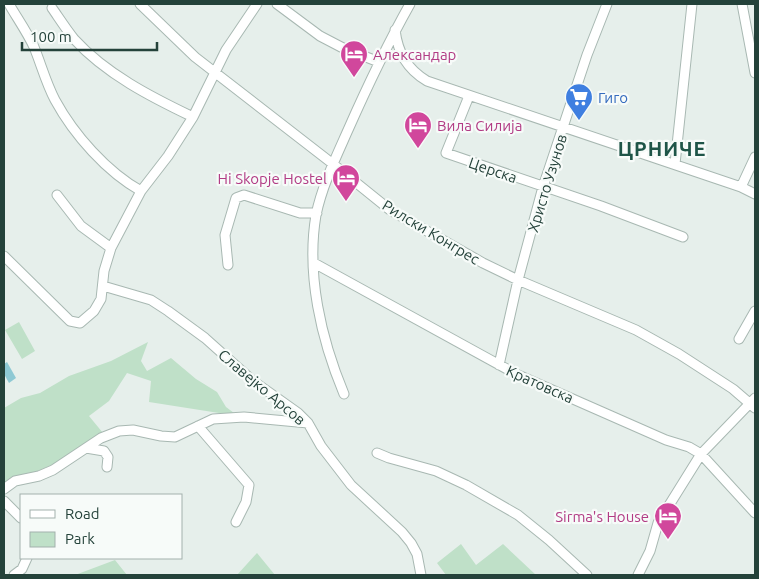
<svg xmlns="http://www.w3.org/2000/svg" width="759" height="579" font-family="Ubuntu,sans-serif">
  <style>
    .green { fill: #bfe0c8 }
    .water { fill: #8ec9d4 }
    .lines { fill: none; stroke-linecap: round; stroke-linejoin: round }
    .minor-casing { stroke: #a8b8b2; stroke-width: 11 }
    .minor { stroke: #fff; stroke-width: 9 }
    .labels { text-anchor: middle; dominant-baseline: central; stroke-width: 4.5; stroke-linejoin: round; paint-order: stroke }
    .hotel-label { font-size: 15px; fill: #b23c85; stroke: #f7fbf9; text-anchor: start }
    .shop-label { font-size: 15px; fill: #366cbe; stroke: #f7fbf9; text-anchor: start }
    .street-label { font-size: 15px; fill: #24423a; stroke: #f7fbf9 }
    .district-label { font-size: 20px; font-weight: bold; letter-spacing: 1px; fill: #1f5548; stroke: #f7fbf9 }
  </style>
  <rect width="100%" height="100%" fill="#e6efeb"/>
  <path class="green" d="M19 322 35 351 22 359 5 330Z
    M148 342 141 361 147 371 171 358 196 379 217 392 226 407 238 416 149 402 151 381 127 373 109 401 89 416 103 433 75 455 40 470 4 483V408L21 398 40 393 69 376 111 361Z
    M461 544 476 565 503 544 536 575H446L437 563Z
    M257 553 275 575H237Z
    M115 560 127 575H75Z"/>
  <path class="water" d="M7 362 16 378 9 383 4 374V364Z"/>
  <g class="lines">
    <g class="minor-casing">
      <path id="minor" d="M9 4C17 18 27 32 34 47 41 64 46 83 55 100 74 135 107 172 141 191
        M140 4 195 57 333 164 390 210 483 263 518 280 636 330 679 354 733 389 755 408
        M277 4 320 36 343 48 379 62
        M742 4 755 73
        M52 8C59 18 66 29 74 39 106 74 151 97 193 117
        M395 30C398 53 407 69 427 81L741 187 755 194
        M469 96 446 153 601 206 683 237
        M675 164 692 4
        M741 187 755 157
        M57 195 81 226 111 248
        M4 256 70 321 80 323 94 311 101 299 104 271 111 248 141 191 168 156 193 117 226 50 257 4
        M314 263 516 374 666 440 689 447 701 454 755 513
        M228 265 225 235 236 198 244 195 300 213H317
        M103 286 151 300 168 311 205 338 253 381 298 413 308 423 321 446 351 485 402 532 411 543 417 554 421 575
        M739 339 755 311
        M499 365 518 280 543 187 587 55 607 4
        M344 394C321 339 306 274 316 215 322 186 336 157 348 130 367 87 387 45 410 4
        M198 426 249 485 246 502 236 522
        M86 448 104 451 108 457 107 467
        M377 453 389 458 436 471 466 485 518 515 549 540 587 575
        M4 489 15 481 39 476 53 470 101 438 119 431 133 430 161 436 175 437 213 419 244 417 308 423
        M4 501 21 518
        M14 575 22 569 27 558
        M638 575 650 551 658 523 701 454 755 398"/>
    </g>
    <use href="#minor" class="minor"/>
  </g>
  <defs>
    <g id="hotel-pin" transform="scale(1.4375)"><path d="M0 17L-7.5 6A9.5 9.5 0 1 1 7.5 6Z" fill="#d1479c" stroke="#f7fbf9"/><path d="M-6-4.5h1.5V1H6V5H4.5V3h-9V5H-6ZM-4 0a1.8 1.8 0 1 1 3.6 0ZM.5 0V-2.5h3Q6-2.5 6 0Z" fill="#fff"/></g>
    <g id="supermarket-pin" transform="scale(1.4375)"><path d="M0 17L-7.5 6A9.5 9.5 0 1 1 7.5 6Z" fill="#3f7fe0" stroke="#f7fbf9"/><path d="M-6-5.5h2.5l.6 2H6L4.5 2H-2.5L-4.4-4H-6ZM-1.5 3.2a1.3 1.3 0 1 0 .1 0ZM3 3.2a1.3 1.3 0 1 0 .1 0Z" fill="#fff"/></g>
  </defs>
  <g fill-rule="evenodd">
    <use href="#hotel-pin" x="354" y="54"/>
    <use href="#supermarket-pin" x="579" y="97"/>
    <use href="#hotel-pin" x="418" y="125"/>
    <use href="#hotel-pin" x="346" y="178"/>
    <use href="#hotel-pin" x="668" y="516"/>
  </g>
  <g class="labels">
    <g class="hotel-label">
      <text x="373" y="54">Александар</text>
      <text x="437" y="125">Вила Силија</text>
      <text x="327" y="178" text-anchor="end">Hi Skopje Hostel</text>
      <text x="649" y="516" text-anchor="end">Sirma's House</text>
    </g>
    <g class="shop-label">
      <text x="598" y="97">Гиго</text>
    </g>
    <g class="street-label">
      <text transform="translate(493 170) rotate(19)">Церска</text>
      <text transform="translate(547 183) rotate(-73)">Христо Узунов</text>
      <text transform="translate(431 232) rotate(31)">Рилски Конгрес</text>
      <text transform="translate(540 384) rotate(24)">Кратовска</text>
      <text transform="translate(262 387) rotate(40)">Славејко Арсов</text>
    </g>
    <g class="district-label">
      <text x="662" y="148">ЦРНИЧЕ</text>
    </g>
  </g>
  <rect width="759" height="579" fill="none" stroke="#24423a" stroke-width="10"/>
  <rect x="20" y="494" width="162" height="65" fill="#f7fbf9" stroke="#a3b1ad"/>
  <rect x="30" y="510" width="25" height="8" fill="#ffffff" stroke="#a3b1ad"/>
  <text x="65" y="519" font-size="15" fill="#24423a">Road</text>
  <rect x="30" y="532" width="25" height="15" fill="#bfe0c8" stroke="#a3b1ad"/>
  <text x="65" y="544" font-size="15" fill="#24423a">Park</text>
  <path d="M22 42v8h135v-8" fill="none" stroke="#24423a" stroke-width="2.5"/>
  <text x="30" y="42" font-size="15" fill="#24423a" stroke="#f7fbf9" stroke-width="4" paint-order="stroke">100 m</text>
</svg>
